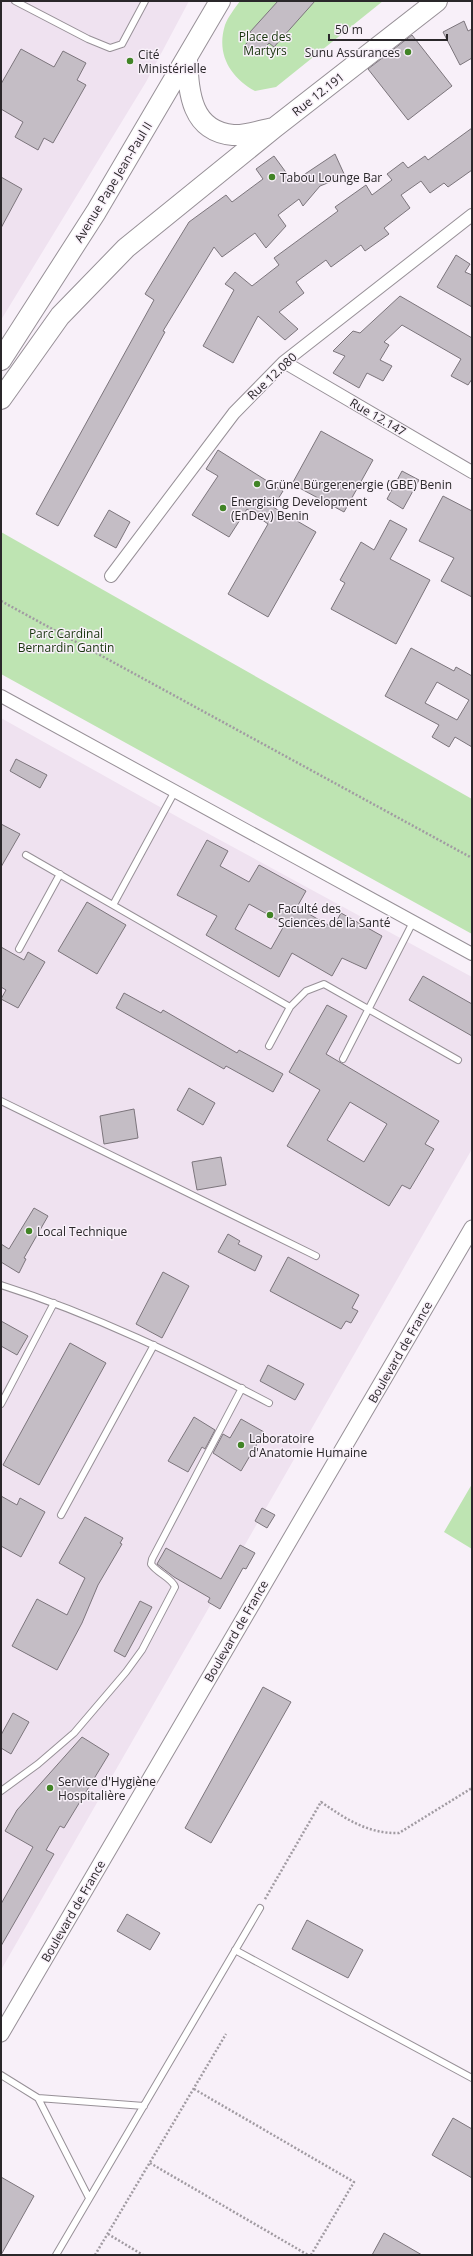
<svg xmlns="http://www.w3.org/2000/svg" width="473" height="2256" font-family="'Open Sans',sans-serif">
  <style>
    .built { fill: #efe2f0 }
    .green { fill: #bee4b2 }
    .building { fill: #c4bdc5; stroke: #7c757c; fill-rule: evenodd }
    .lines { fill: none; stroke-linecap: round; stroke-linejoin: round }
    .service-casing { stroke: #979097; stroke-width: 8 }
    .minor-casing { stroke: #979097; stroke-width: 14 }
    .tertiary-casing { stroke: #979097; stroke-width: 17 }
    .primary-casing { stroke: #979097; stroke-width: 22 }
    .path { stroke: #a19ba2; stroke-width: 2.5; stroke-dasharray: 2 2; stroke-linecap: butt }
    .service { stroke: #fff; stroke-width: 6 }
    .minor { stroke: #fff; stroke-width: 12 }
    .tertiary { stroke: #fff; stroke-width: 15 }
    .primary { stroke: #fff; stroke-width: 20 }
    .poi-dot { fill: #418426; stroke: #f8f0f9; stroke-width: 1.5 }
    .labels { text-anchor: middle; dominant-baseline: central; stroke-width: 3; stroke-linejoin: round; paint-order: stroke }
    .park-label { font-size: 12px; fill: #17340c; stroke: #f8f0f9 }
    .poi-label { font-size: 12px; fill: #2a272a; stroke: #f8f0f9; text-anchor: start }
    .street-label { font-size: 12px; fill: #2a272a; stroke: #f8f0f9 }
  </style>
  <rect width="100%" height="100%" fill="#f8f0f9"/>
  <path class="built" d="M1 1H189L146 82 1 320Z
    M1 718 185 821 472 977V1149L1 1970Z"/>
  <path class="green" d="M240 1H383L276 87 255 91C230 77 216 54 225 25 228 17 235 8 240 1Z
    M1 532 472 799V934L1 674Z
    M472 1484V1549L444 1532Z"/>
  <path class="building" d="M278 1H315L274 47 269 43 258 56 245 45 254 35 250 32Z
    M464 21 468 31 472 29V58L460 65 443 32Z
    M412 35 452 86 408 120 368 69Z
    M21 49 54 67 63 51 86 63 77 80 86 85 53 143 44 138 38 150 15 137 23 122 1 109V84Z
    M472 128V170L448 187 444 183 430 193 421 181 401 195 410 208 384 228 389 234 365 251 361 245 331 267 326 260 296 282 304 293 279 312 298 329 285 340 258 316 233 363 203 346 234 290 225 284 235 272 252 286 279 265 274 258 338 211 335 207 366 185 372 195 392 180 387 174 403 162 408 168 425 156 428 160Z
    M335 154 345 176 320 186 303 206 299 199 278 215 286 226 266 248 255 233 222 257 214 247 163 331 165 332 58 526 36 514 154 300 145 294 189 222 226 195 232 202 263 179 256 169 274 156 293 182Z
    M1 177 22 189 1 228Z
    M456 255 470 264 465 272 472 275V307L437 287Z
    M400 296 472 338V379L468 385 451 376 461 359 402 325 384 342 389 345 380 360 392 366 383 381 367 373 359 388 333 373 345 356 333 351 353 331 360 333Z
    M321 431 373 460 344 512 292 484Z
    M218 450 283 491 273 507 316 532 268 617 228 594 268 524 247 509 229 537 192 515 218 476 206 469Z
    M402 471 419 480 403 509 387 499Z
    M443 496 472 511V597L441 581 454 558 419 541Z
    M109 510 130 522 116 548 94 536Z
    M390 520 407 529 390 559 430 580 396 644 331 609 345 583 340 580 361 542 374 550Z
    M411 648 454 671 456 667 472 676V747L455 737 449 747 432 737 439 725 385 696ZM437 682 469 700 457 720 425 703Z
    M16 759 47 775 40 788 10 771Z
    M1 824 20 834 1 867Z
    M207 840 228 851 220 866 249 882 259 865 306 891 297 907 333 928 341 913 382 936 366 969 342 958 332 976 292 953 279 977 206 935 217 916 177 895ZM249 904 285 924 271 949 235 929Z
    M87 902 126 925 97 974 58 951Z
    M1 947 24 960 28 952 45 962 18 1008 1 999 6 990 1 987Z
    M423 976 472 1004V1036L409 1000Z
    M124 993 161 1013 163 1010 237 1053 239 1050 283 1074 273 1092 226 1066 224 1069 116 1008Z
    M327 1005 347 1016 326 1054 439 1121 425 1144 434 1149 410 1189 402 1185 389 1206 287 1146 320 1090 289 1072ZM350 1102 387 1124 364 1162 327 1140Z
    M189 1088 215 1103 203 1125 177 1110Z
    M134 1109 138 1138 104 1144 100 1116Z
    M221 1157 226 1185 197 1190 192 1162Z
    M34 1208 48 1216 24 1258 26 1259 19 1273 1 1262V1244L9 1249Z
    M228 1234 240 1241 238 1244 262 1256 255 1271 218 1252Z
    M288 1257 359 1295 352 1308 358 1311 351 1323 346 1321 341 1329 270 1291Z
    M163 1272 189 1286 162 1338 136 1324Z
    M1 1321 28 1336 17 1355 1 1346Z
    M70 1343 106 1363 39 1485 3 1465Z
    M268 1365 304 1384 295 1400 260 1381Z
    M194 1417 215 1430 205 1449 202 1447 188 1472 168 1461Z
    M241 1419 264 1432 241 1471 213 1453 223 1434 230 1438Z
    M1 1496 17 1505 20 1498 45 1512 21 1557 1 1546Z
    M262 1508 275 1515 267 1528 255 1521Z
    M85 1517 123 1538 120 1543 122 1544 98 1585 82 1623 57 1670 12 1646 37 1599 67 1615 85 1578 59 1563Z
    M240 1545 255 1553 246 1569 243 1568 220 1609 208 1602 210 1598 174 1577 157 1564 166 1548 221 1579Z
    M140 1601 152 1607 125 1657 114 1651Z
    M263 1687 291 1702 211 1843 185 1828Z
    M13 1713 29 1722 11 1754 1 1748V1735Z
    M82 1737 109 1754 64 1828 60 1826 46 1850 54 1854 1 1946V1904L33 1847 5 1831 17 1810Z
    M127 1914 160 1933 150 1950 117 1931Z
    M307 1920 363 1950 348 1978 292 1949Z
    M453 2118 472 2129V2178L432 2155Z
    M1 2177 34 2196 1 2255Z
    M384 2233 422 2255H372Z"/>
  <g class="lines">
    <g class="service-casing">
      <path id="service" d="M15 1 88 39 110 48 122 44 145 1
        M26 855 290 1007
        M113 905 175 791
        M19 949 60 874
        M269 1046 290 1007 306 991 324 984 458 1060
        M343 1059 413 922
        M1 1101 316 1256
        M1 1285C96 1315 181 1357 269 1403
        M1 1404 54 1303
        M61 1515 154 1345
        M1 1791 38 1764 74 1733 126 1672 142 1650 175 1587C172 1578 157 1573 151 1564L152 1559 242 1388
        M235 1950 472 2078
        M1 2075 38 2098 144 2106
        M38 2098 89 2198
        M56 2255 260 1908"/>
    </g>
    <g class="minor-casing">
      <path id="minor" d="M284 362 472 472
        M111 576 234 413 284 362 472 215
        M1 696 472 954"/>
    </g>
    <g class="tertiary-casing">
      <path id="tertiary" d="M1 2034 472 1228"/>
    </g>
    <g class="primary-casing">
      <path id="primary" d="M187 60C189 93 191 131 233 135 246 136 261 130 273 128
        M1 360 96 212 220 1
        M1 399 60 316 126 248 274 128 437 1"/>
    </g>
    <path class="path" d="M1 601 472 858
      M265 1899 321 1802C346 1819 368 1834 399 1833L472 1788
      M194 2089 354 2182 311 2255
      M150 2163 308 2255
      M108 2234 143 2255
      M95 2255 226 2034"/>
    <use href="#service" class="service"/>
    <use href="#minor" class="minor"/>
    <use href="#tertiary" class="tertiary"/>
    <use href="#primary" class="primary"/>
  </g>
  <g class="poi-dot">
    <circle cx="408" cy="52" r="4"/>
    <circle cx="130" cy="61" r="4"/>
    <circle cx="272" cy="177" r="4"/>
    <circle cx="257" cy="484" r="4"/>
    <circle cx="223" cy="508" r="4"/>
    <circle cx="270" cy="915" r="4"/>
    <circle cx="29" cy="1231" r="4"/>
    <circle cx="241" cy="1445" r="4"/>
    <circle cx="50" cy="1788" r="4"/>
  </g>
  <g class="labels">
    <g class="park-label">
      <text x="265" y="36">Place des<tspan x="265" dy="14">Martyrs</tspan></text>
      <text x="66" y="633">Parc Cardinal<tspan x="66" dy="14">Bernardin Gantin</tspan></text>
    </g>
    <g class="poi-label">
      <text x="400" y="52" text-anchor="end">Sunu Assurances</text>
      <text x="138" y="54">Cité<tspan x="138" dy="14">Ministérielle</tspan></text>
      <text x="280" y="177">Tabou Lounge Bar</text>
      <text x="265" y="484">Grüne Bürgerenergie (GBE) Benin</text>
      <text x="231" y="501">Energising Development<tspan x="231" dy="14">(EnDev) Benin</tspan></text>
      <text x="278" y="908">Faculté des<tspan x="278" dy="14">Sciences de la Santé</tspan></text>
      <text x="37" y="1231">Local Technique</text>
      <text x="249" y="1438">Laboratoire<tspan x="249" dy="14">d'Anatomie Humaine</tspan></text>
      <text x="58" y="1781">Service d'Hygiène<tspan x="58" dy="14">Hospitalière</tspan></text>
    </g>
    <g class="street-label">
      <text transform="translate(318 94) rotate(-38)">Rue 12.191</text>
      <text transform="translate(113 182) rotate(-59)">Avenue Pape Jean-Paul II</text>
      <text transform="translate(272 376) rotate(-43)">Rue 12.080</text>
      <text transform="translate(378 417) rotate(30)">Rue 12.147</text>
      <text transform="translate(400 1352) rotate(-60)">Boulevard de France</text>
      <text transform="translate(236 1631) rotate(-60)">Boulevard de France</text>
      <text transform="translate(73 1911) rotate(-60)">Boulevard de France</text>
    </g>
  </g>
  <rect width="473" height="2256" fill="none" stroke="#2a272a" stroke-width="4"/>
  <path d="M329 34v6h118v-6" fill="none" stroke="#2a272a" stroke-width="2"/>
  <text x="335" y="34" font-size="12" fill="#2a272a" stroke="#f8f0f9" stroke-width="3" paint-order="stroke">50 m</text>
</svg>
